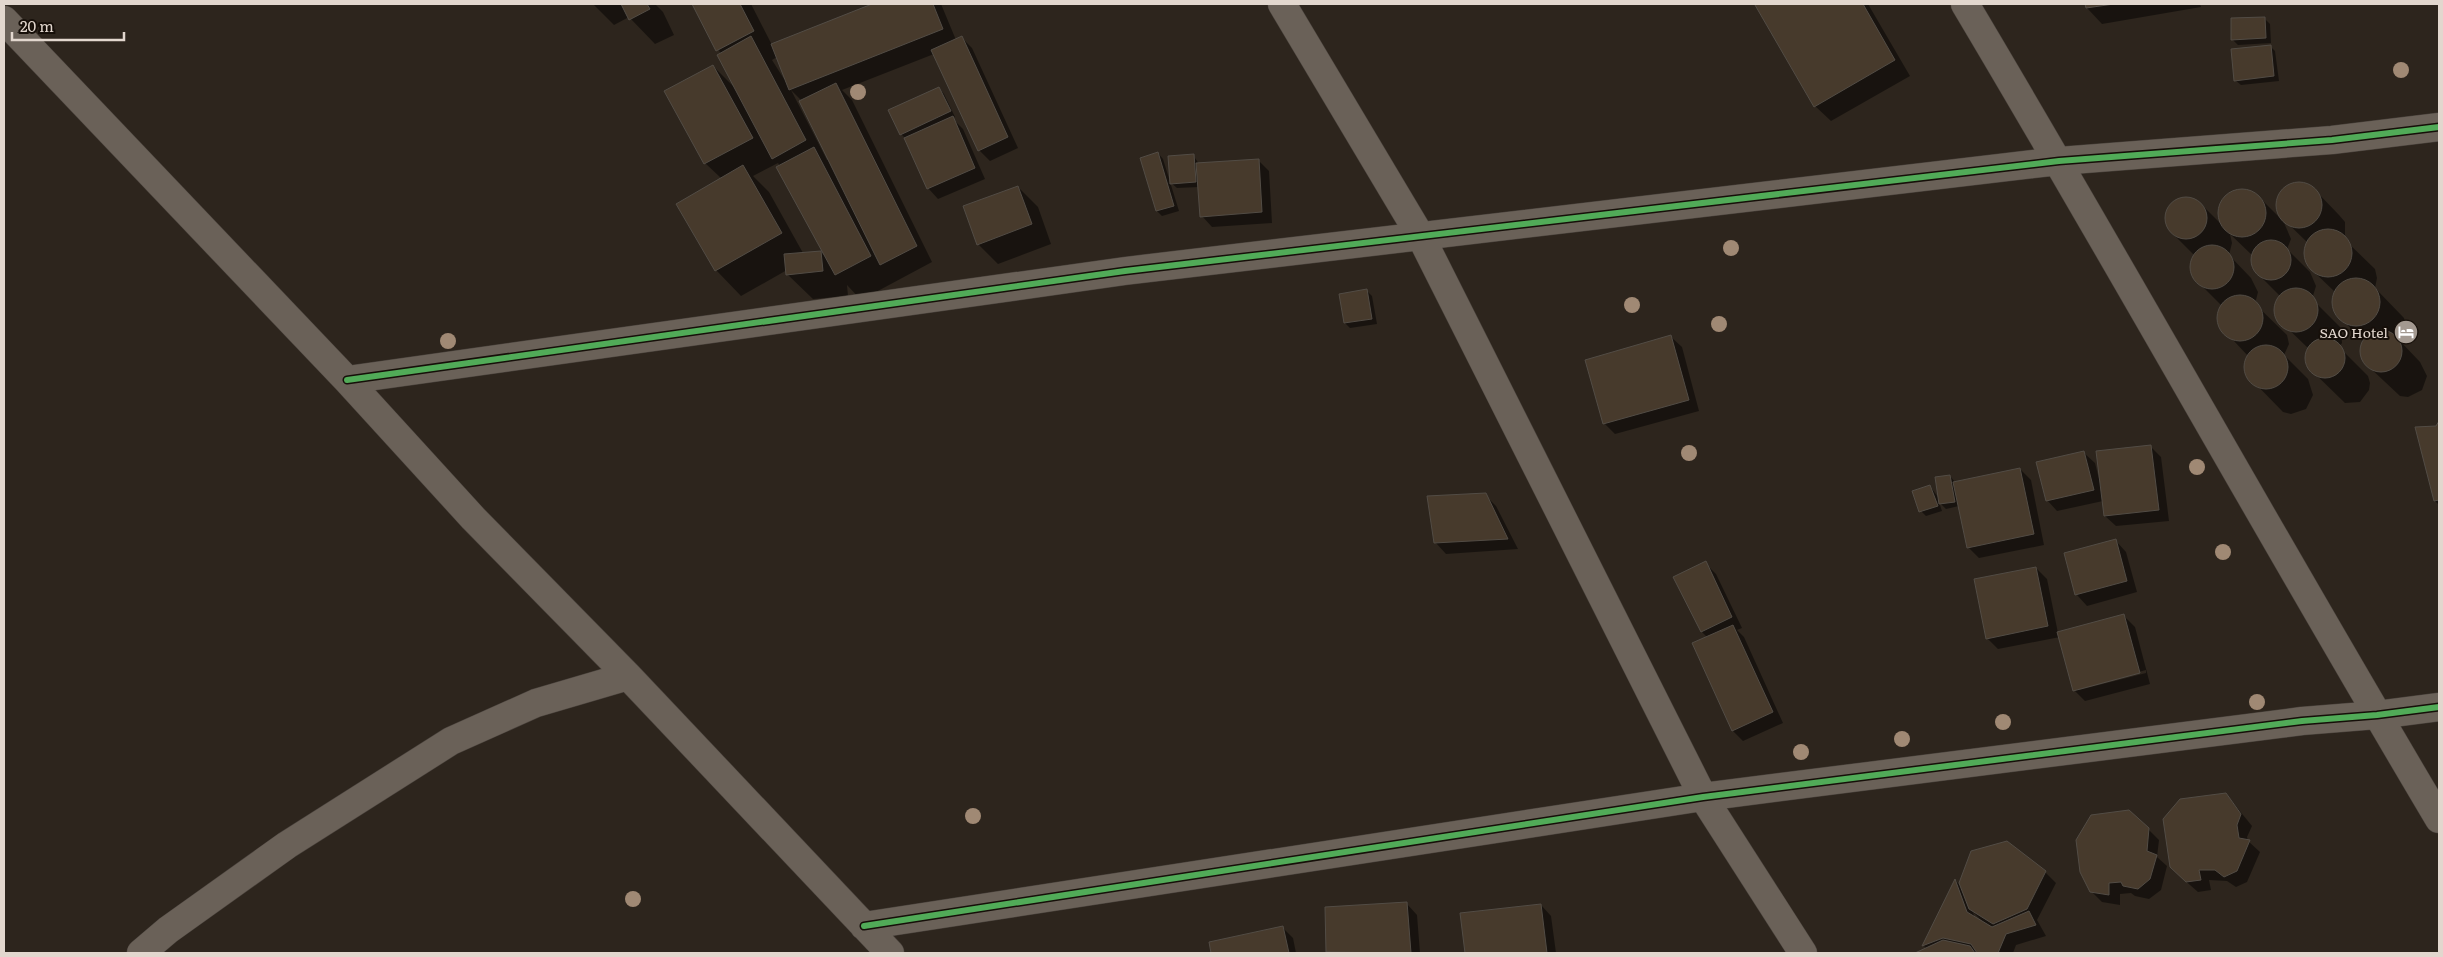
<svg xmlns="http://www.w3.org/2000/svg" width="2443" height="957" font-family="Literata,serif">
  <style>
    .shadow { fill: #0007; fill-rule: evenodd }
    .building { fill: #473a2c; stroke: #524c45 }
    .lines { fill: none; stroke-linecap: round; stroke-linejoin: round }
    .minor-casing { stroke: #48413b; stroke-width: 29 }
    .minor { stroke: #6a6158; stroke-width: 28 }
    .cycleway-casing { stroke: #160f09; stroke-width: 9 }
    .cycleway { stroke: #51ab58; stroke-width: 6 }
    .tree { fill: #a08974 }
    .labels { text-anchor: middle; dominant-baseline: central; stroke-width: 4; stroke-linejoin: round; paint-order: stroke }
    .poi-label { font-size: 14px; fill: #e2d7ce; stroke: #160f09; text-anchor: end }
  </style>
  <rect width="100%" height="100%" fill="#2d251d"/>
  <path class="shadow" d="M593 4H655L663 12 674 35 655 44 629 17 614 25Z
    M693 4H751L772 45 875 4H941L956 40 962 38 972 48 1018 148 990 161 979 150 934 54 842 90 852 100 932 262 861 300 847 285 848 296 813 299 787 274V270L741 296 716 270 722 179 705 163 713 66 736 89 721 54ZM777 57 786 78 784 79 772 60ZM791 90 802 101 830 159 827 160ZM778 163 780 166 826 257 821 252 803 253 769 192 753 176Z
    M1759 4H1868L1910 76 1831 121 1815 106 1757 5Z
    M2086 4H2200L2201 7 2102 24 2087 8Z
    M2265 19 2270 24 2271 43 2238 45 2233 40Z
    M2270 46 2275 51 2279 81 2241 85 2235 80Z
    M939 88 944 94 955 117 952 118 963 129 985 179 938 199 928 188 905 138 901 134Z
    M1158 153 1163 159 1179 211 1162 216 1157 211Z
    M1193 155 1199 164 1258 160 1269 171 1272 223 1212 227 1202 216 1199 187 1177 188 1170 182Z
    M2298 183 2314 189 2339 215 2345 222V240L2375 269 2377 278 2375 288 2404 318 2406 327 2400 341 2420 362 2427 376 2422 390 2408 397 2400 396 2368 366 2361 352 2363 342 2335 311 2333 302 2335 292 2313 271 2306 255 2308 243 2282 218 2291 239 2287 249 2310 272 2316 286 2312 299 2341 328 2342 343 2339 347 2368 376 2370 383 2369 390 2360 402 2345 403 2308 367 2307 352 2309 349 2278 319 2277 303 2282 298 2258 274 2253 261 2254 257 2230 234 2232 243 2229 255 2251 278 2258 292 2255 304 2287 335 2289 344 2284 355 2308 379 2313 395 2306 409 2291 414 2283 412 2246 374 2248 356 2220 326 2218 318 2223 307 2199 283 2192 268 2196 257 2172 233 2165 219 2171 204 2185 198 2200 203 2222 225 2219 214 2221 205 2233 193 2250 192 2258 196 2279 217 2278 197 2282 190 2289 185Z
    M1018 187 1038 207 1051 244 998 264 978 244Z
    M1367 291 1372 296 1377 324 1350 328 1345 323Z
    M1671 337 1682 347 1699 411 1615 434 1604 423Z
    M2439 423V505L2435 501 2417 428 2437 427Z
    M2150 446 2161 457 2169 521 2116 526 2105 516 2103 501 2057 511 2047 500 2084 453 2095 463 2099 479Z
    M2020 469 2031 480 2044 545 1979 558 1968 547 1959 506 1946 509 1939 502 1942 511 1926 516 1921 511 1930 486 1940 500 1950 476 1955 482Z
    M1485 495 1496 506 1518 549 1446 554 1436 543Z
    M2116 541 2126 552 2137 592 2087 606 2077 595 2065 554Z
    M1705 563 1716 574 1742 628 1737 630 1744 637 1783 723 1743 741 1733 731 1708 638 1702 632 1675 578Z
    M2036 568 2047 579 2058 633 2124 616 2135 627 2150 684 2085 701 2074 690 2060 637 1998 649 1987 638ZM2146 670V673L2079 690V688Z
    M2226 794 2252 826 2247 837 2248 841 2260 852 2247 882 2236 887 2227 881 2209 880 2211 890 2198 892 2182 878Z
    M2148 829 2159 840 2157 857 2167 866 2161 890 2149 899 2135 896 2131 893 2120 894V905L2102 902 2091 891Z
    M1972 852 2045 872 2056 883 2037 920 2046 936 2016 945 2013 953H1917L1927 949 1924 946 1956 881 1960 885ZM1973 912 1984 923 1975 919Z
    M1407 904 1417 915 1420 953 1327 952Z
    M1541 905 1551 916 1556 953H1466L1462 914Z
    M1282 927 1293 938 1296 953H1213L1210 943Z"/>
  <path class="building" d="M621 4H647L650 9 629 20Z
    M692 4H740L754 31 716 51Z
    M872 4H933L943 29 789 90 771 44Z
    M1757 4H1863L1895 60 1814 107 1755 5Z
    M2085 4H2114L2086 8Z
    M2265 17 2266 38 2231 40V18Z
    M751 36 806 140 772 159 717 55Z
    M962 36 1008 137 978 151 931 50Z
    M2271 45 2274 76 2234 81 2231 49Z
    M713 65 753 138 704 164 664 91Z
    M836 83 917 246 880 265 799 101Z
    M939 87 951 111 900 135 888 110Z
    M953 116 975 168 927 189 904 138Z
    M814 147 871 256 835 275 776 167Z
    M1158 152 1174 206 1156 211 1140 158Z
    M1194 154 1196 182 1170 184 1168 156Z
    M1259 159 1262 212 1200 217 1196 163Z
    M743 165 782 233 715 271 676 204Z
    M2276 205a23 23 0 1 1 46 0a23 23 0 1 1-46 0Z
    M1018 186 1032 224 977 245 963 206Z
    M2218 213a24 24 0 1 1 48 0a24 24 0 1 1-48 0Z
    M2165 218a21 21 0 1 1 42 0a21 21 0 1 1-42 0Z
    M2304 253a24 24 0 1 1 48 0a24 24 0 1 1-48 0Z
    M2251 260a20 20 0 1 1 40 0a20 20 0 1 1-40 0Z
    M2190 267a22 22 0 1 1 44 0a22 22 0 1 1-44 0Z
    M821 251 823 271 786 275 784 254Z
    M2332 302a24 24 0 1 1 48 0a24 24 0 1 1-48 0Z
    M2274 310a22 22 0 1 1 44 0a22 22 0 1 1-44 0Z
    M1367 289 1372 319 1344 323 1339 294Z
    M2217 318a23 23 0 1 1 46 0a23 23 0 1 1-46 0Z
    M2360 351a21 21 0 1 1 42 0a21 21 0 1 1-42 0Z
    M1671 335 1689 400 1603 424 1585 360Z
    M2305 358a20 20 0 1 1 40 0a20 20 0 1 1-40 0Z
    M2244 367a22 22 0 1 1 44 0a22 22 0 1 1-44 0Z
    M2439 421V500L2434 501 2415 427 2436 426Z
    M2151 445 2159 510 2104 516 2096 451Z
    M2084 451 2094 490 2046 501 2036 462Z
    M2020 468 2034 534 1967 548 1953 482Z
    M1950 475 1955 502 1939 504 1935 477Z
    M1930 485 1938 506 1919 512 1912 491Z
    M1486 493 1508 539 1434 543 1427 496Z
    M2116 539 2127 581 2075 595 2064 553Z
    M1706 561 1732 617 1701 632 1673 577Z
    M2036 567 2048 626 1986 639 1974 579Z
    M2124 614 2140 673 2073 691 2057 632Z
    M1733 625 1773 712 1732 731 1692 643Z
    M2226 793 2241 814 2237 825 2239 838 2250 840 2237 871 2224 877 2215 870H2199L2201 880 2186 882 2170 867 2163 819 2180 799Z
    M2129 810 2149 828 2147 851 2157 855 2150 879 2138 889 2123 886 2121 882 2109 883V895L2090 892 2080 872 2076 840 2091 815Z
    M2007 841 2046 871 2027 909 1993 924 1969 909 1959 883 1971 851Z
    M1955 879 1967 912 1992 927 2029 911 2036 925 2006 934 1998 953H1977L1971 944 1943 938 1922 946Z
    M1407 902 1411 953 1326 952 1325 907Z
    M1541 904 1547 953H1465L1460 913Z
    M1283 926 1289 953H1211L1209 942Z
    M1943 940 1970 946 1975 953H1915Z"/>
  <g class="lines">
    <g class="minor-casing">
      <path id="minor" d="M1282 4 1421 237 1703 797 1803 953
        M1965 4C2126 274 2278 549 2439 819
        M4 20 347 380 473 518 628 676 890 953
        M347 380 1125 271 2059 161 2332 140 2439 127
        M864 926 1703 797 2302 721 2377 715 2439 707
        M141 953 168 930 287 845 451 741 536 703 628 676"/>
    </g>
    <use href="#minor" class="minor"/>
    <g class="cycleway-casing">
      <path id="cycleway" d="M347 380 1125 271 2059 161 2332 140 2439 127
        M864 926 1703 797 2302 721 2377 715 2439 707"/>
    </g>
    <use href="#cycleway" class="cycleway"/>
  </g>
  <g class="tree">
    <circle cx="2401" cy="70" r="8"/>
    <circle cx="858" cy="92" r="8"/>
    <circle cx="1731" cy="248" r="8"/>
    <circle cx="1632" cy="305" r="8"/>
    <circle cx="1719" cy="324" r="8"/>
    <circle cx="448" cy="341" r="8"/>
    <circle cx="1689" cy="453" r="8"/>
    <circle cx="2197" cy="467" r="8"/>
    <circle cx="2223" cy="552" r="8"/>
    <circle cx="2257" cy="702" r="8"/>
    <circle cx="2003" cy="722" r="8"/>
    <circle cx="1902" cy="739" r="8"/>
    <circle cx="1801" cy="752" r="8"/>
    <circle cx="973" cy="816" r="8"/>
    <circle cx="633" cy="899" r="8"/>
  </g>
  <defs>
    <g id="hotel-disc" transform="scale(1.25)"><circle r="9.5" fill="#a39990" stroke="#160f09"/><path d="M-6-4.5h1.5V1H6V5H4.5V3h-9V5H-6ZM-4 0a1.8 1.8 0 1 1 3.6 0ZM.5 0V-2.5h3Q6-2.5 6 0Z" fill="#fff"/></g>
  </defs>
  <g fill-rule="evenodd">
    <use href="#hotel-disc" x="2406" y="332"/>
  </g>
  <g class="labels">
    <g class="poi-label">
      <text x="2388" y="332">SAO Hotel</text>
    </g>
  </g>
  <rect width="2443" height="957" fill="none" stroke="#e2d7ce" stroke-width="10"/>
  <path d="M12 32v8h112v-8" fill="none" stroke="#e2d7ce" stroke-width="2.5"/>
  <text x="20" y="32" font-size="15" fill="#e2d7ce" stroke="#160f09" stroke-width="4" paint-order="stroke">20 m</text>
</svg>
